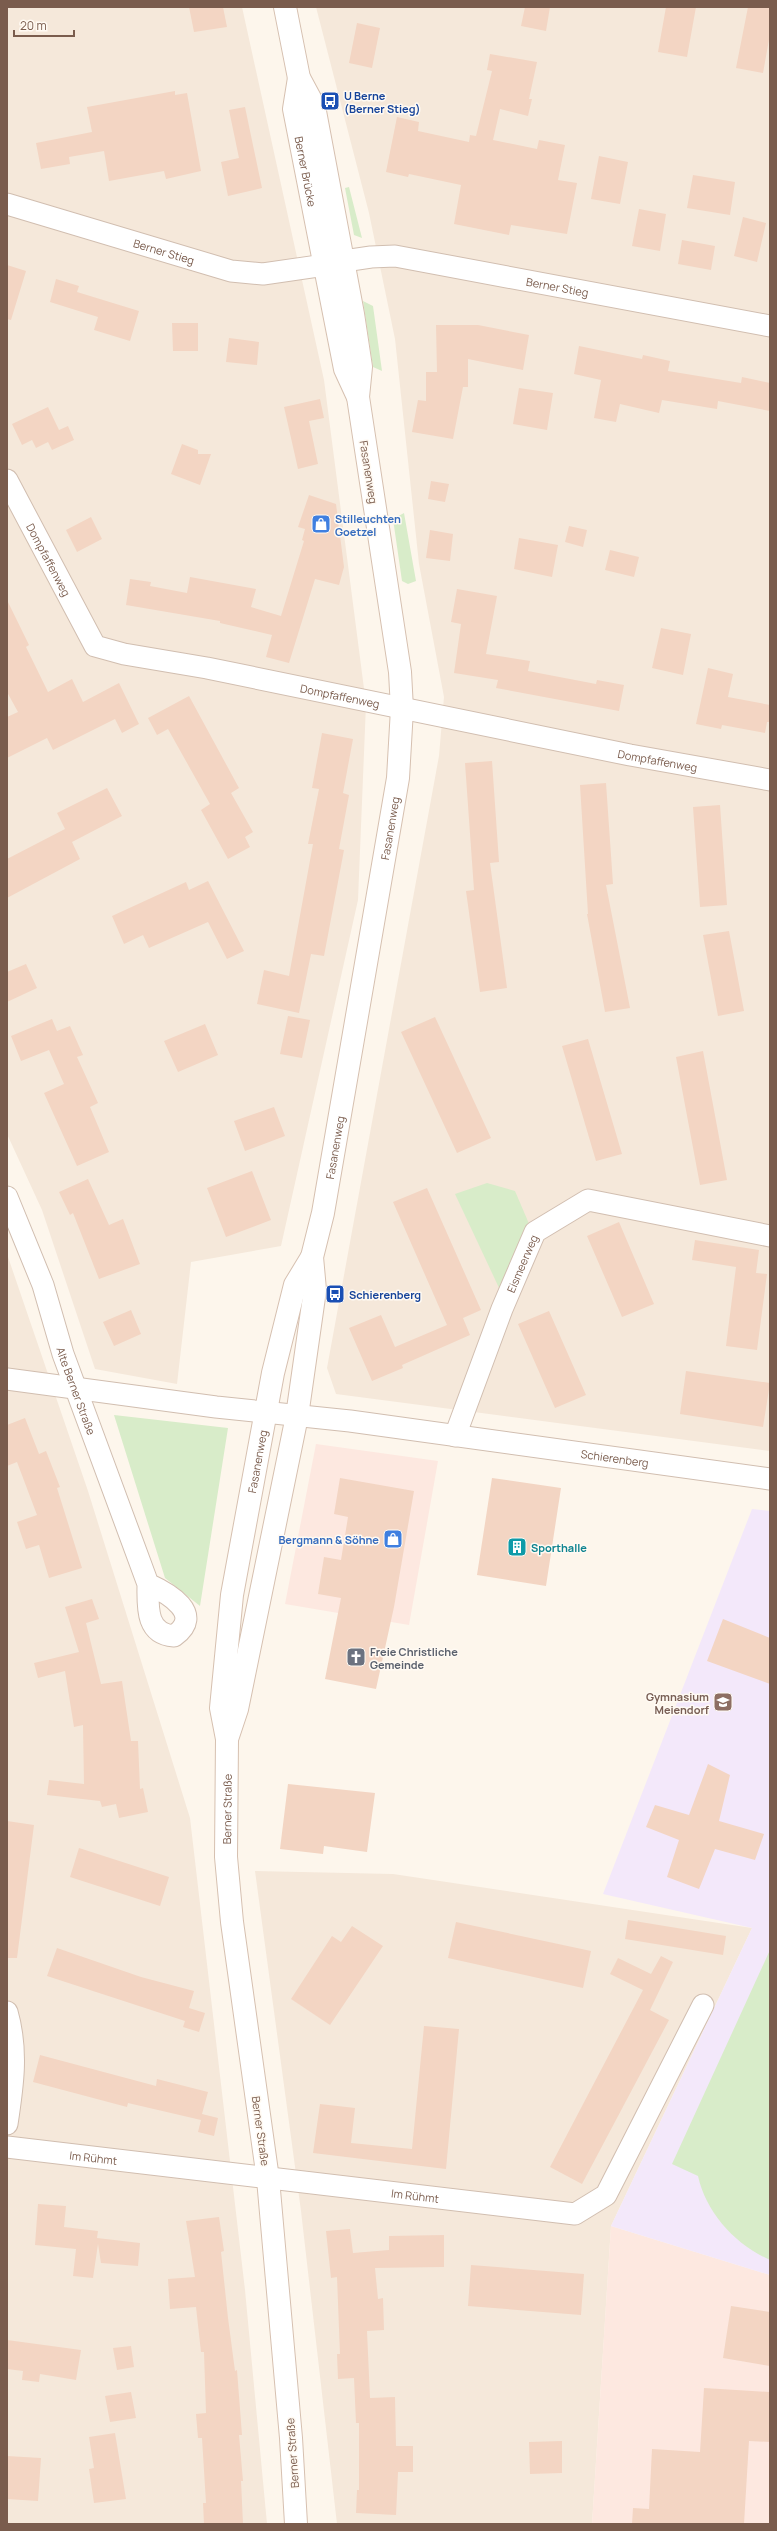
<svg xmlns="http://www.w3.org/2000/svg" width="777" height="2531" font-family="Manrope,sans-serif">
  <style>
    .residential { fill: #f5e8da }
    .commercial { fill: #fde8e0 }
    .education { fill: #f3e8fa }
    .green { fill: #d8ecc9 }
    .building { fill: #f3d5c3 }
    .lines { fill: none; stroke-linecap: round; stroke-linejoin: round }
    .street-casing { stroke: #d1beb0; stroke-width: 23 }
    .secondary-casing { stroke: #d6c0b0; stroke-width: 24 }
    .street { stroke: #fff; stroke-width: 21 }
    .secondary { stroke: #fff; stroke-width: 22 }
    .labels { text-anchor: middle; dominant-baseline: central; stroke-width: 3; stroke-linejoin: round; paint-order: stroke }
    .transit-label { font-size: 11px; font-weight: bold; fill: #164399; stroke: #fffaf3; text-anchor: start }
    .street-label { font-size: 11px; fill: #7a5c4d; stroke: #fffaf3 }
    .shop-label { font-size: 11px; font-weight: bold; fill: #366cbe; stroke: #fffaf3; text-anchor: start }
    .culture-label { font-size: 11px; font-weight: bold; fill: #0d838f; stroke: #fffaf3; text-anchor: start }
    .worship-label { font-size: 11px; font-weight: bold; fill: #5b616d; stroke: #fffaf3; text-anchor: start }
    .education-label { font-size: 11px; font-weight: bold; fill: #785e54; stroke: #fffaf3; text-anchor: end }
  </style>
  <rect width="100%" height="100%" fill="#fdf6ec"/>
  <path class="residential" d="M7 7H242L324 380 366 704 358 900 281 1246 191 1262 177 1384 95 1369 42 1210 7 1134Z
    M316 7H770V1451L336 1394 327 1368 439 756 444 697 419 564 395 339 369 213Z
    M7 1254 88 1491 190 1818 245 2290 267 2524H7Z
    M255 1871 393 1874 752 1928 611 2226 592 2524H337L301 2211Z"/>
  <path class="commercial" d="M316 1444 438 1461 409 1625 285 1604Z
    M611 2226 770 2275V2524H592Z"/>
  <path class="education" d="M752 1509 770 1511V2275L611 2226 752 1928 603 1894Z"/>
  <path class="green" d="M349 187 362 238 354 235 345 188Z
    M363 301 373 306 382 371 373 367Z
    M404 513 416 581 408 584 402 581 393 519Z
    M487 1183 515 1191 530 1226 500 1290 455 1194Z
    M114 1415 228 1428 200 1606 165 1578Z
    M770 1950V2260C736 2245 706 2213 698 2176L672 2164Z"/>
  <path class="building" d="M189 7H223L227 27 194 32Z
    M525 7H550L546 31 521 26Z
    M666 7H696L687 57 658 52Z
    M748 7H770V34L763 73 736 68Z
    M357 23 380 28 372 68 349 63Z
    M490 54 537 62 529 99H532L528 116 500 109 493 140 537 149 539 140 565 145 558 180 577 183 567 234 511 225 509 235 454 224 461 185 409 174 408 177 386 172 397 117 419 122 418 131 469 142 470 135 476 136 492 71 487 70Z
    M175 91V95L187 93 201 171 166 179 164 171 109 181 104 151 69 157 70 164 41 169 36 143 92 132 87 107Z
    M245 107 262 188 228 196 221 162 239 158 229 110Z
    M599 156 628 162 620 204 591 199Z
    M693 175 735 182 730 215 687 208Z
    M639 209 666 214 660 251 632 246Z
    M743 217 766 223 757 262 734 256Z
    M682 240 715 246 711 270 678 264Z
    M7 265 26 271 11 320 7 319Z
    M56 279 79 286 77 292 139 311 130 341 94 330 98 317 50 302Z
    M172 323H198V351H173Z
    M436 325H478L529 335 523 370 468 359V387H463L453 439 412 432 418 400 426 401V372H437Z
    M229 338 259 342 257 365 226 362Z
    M579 346 642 359 643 355 670 361 668 371 741 383 742 377 770 383V411L718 401 717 409 662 400 659 413 620 404 616 422 594 418 601 380 574 374Z
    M519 388 553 393 547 430 513 424Z
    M320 399 324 418 309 421 318 464 298 469 284 407Z
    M48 407 59 430 68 426 74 440 52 450 48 442 36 448 32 440 22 445 12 424Z
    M182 444 198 450V454H211L200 485 171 474Z
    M431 481 449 484 445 502 428 499Z
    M309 495 336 504 344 567 339 585 315 579 289 663 266 657 272 635 220 623V621L126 605 130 579 151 582 150 586 187 593 190 577 256 589 251 607 281 616 304 541 302 540 305 529 298 527Z
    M91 517 102 539 77 552 66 530Z
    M569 526 587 530 583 547 565 542Z
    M430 530 453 534 450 561 426 558Z
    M519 538 558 545 552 577 514 569Z
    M610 550 639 557 634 577 605 570Z
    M457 589 497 596 486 654 530 661 528 671 596 684 597 680 624 685 619 711 496 688 498 680 454 673 461 624 451 622Z
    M7 600 29 645 26 647 48 692 72 679 83 702 119 683 139 724 122 733 115 719 53 750 47 738 7 758V717L18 712 7 692Z
    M661 628 691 634 683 675 652 668Z
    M708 668 733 674 728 697 770 705V722H767L765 733 722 725 721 729 696 724Z
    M189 696 239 788 231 793 253 832 245 837 250 847 228 859 201 810 210 804 168 729 157 735 148 718Z
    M322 733 353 739 343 793 349 795 339 849 344 850 324 956 311 954 299 1013 257 1004 264 970 289 976 313 844H308L319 789 312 788Z
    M492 761 499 862 490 863 507 988 480 992 466 891 474 890 465 763Z
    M606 783 613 884 606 885 630 1008 605 1012 587 914H588L580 785Z
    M107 788 122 816 72 842 80 859 7 898V859L65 829 57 813Z
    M720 805 727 905 700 907 693 807Z
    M208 881 244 951 227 959 208 922 149 948 143 935 124 944 112 916 186 882 189 890Z
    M729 931 744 1011 718 1016 703 935Z
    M26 964 37 988 7 1002V972Z
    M288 1016 310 1020 302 1058 280 1054Z
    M435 1017 491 1138 457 1153 401 1032Z
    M52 1019 57 1031 70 1026 83 1055 77 1057 98 1103 90 1107 109 1152 77 1166 44 1093 64 1084 49 1050 21 1061 11 1036Z
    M205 1024 218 1055 178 1072 164 1041Z
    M588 1039 622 1154 596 1161 562 1046Z
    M703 1051 727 1180 700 1185 676 1057Z
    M274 1107 285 1136 245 1151 234 1121Z
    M252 1171 271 1220 226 1237 207 1188Z
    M88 1179 109 1225 123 1219 140 1264 99 1279 73 1213 70 1215 59 1192Z
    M427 1188 481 1310 463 1318 470 1335 402 1365 403 1368 372 1381 349 1328 381 1315 395 1347 447 1325 393 1202Z
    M619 1222 654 1304 622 1317 587 1236Z
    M695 1240 759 1250 756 1273 767 1274 757 1350 726 1346 736 1267 692 1260Z
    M131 1310 141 1334 114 1346 103 1322Z
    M549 1311 586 1395 555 1408 518 1324Z
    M686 1371 770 1383 763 1427 680 1414Z
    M25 1418 39 1454 46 1451 60 1487 57 1488 82 1568 49 1578 39 1545 26 1549 17 1522 37 1515 17 1462 7 1466V1425Z
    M340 1478 414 1491 394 1607 376 1689 325 1679 341 1598 318 1594 324 1557 341 1560 348 1517 334 1514Z
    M492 1478 561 1488 546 1586 477 1575Z
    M92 1599 99 1619 86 1623 101 1684 122 1681 131 1741H138L140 1789 143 1788 148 1812 119 1818 116 1804 102 1807 100 1801 47 1795 49 1780 84 1784 83 1725 74 1727 65 1671 38 1678 34 1663 79 1652 65 1607Z
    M723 1619 770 1638V1684L707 1661Z
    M708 1764 730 1775 719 1821 764 1834 755 1860 715 1849 699 1889 667 1877 679 1840 646 1827 655 1805 689 1815Z
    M288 1784 375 1793 367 1852 324 1846 323 1854 280 1849Z
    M7 1821 34 1825 17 1958H7Z
    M79 1848 169 1877 160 1906 70 1877Z
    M628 1920 726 1936 723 1955 625 1939Z
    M456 1922 591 1951 583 1988 448 1958Z
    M352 1926 383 1946 330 2025 291 1999 332 1936 341 1942Z
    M57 1948 141 1977 194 1991 189 2008 205 2013 199 2032 183 2027 185 2021 47 1976Z
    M661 1956 673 1962 650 2010 669 2020 582 2184 550 2167 643 1990 610 1974 618 1958 651 1974Z
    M424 2026 459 2029 446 2169 313 2153 320 2104 355 2108 351 2143 412 2149Z
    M40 2055 156 2086 157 2079 208 2092 202 2114 218 2118 214 2136 198 2132 201 2120 128 2103 127 2107 33 2082Z
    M38 2204 66 2206 64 2227 98 2231 97 2238 140 2243 138 2266 101 2263 98 2244 93 2278 73 2276 76 2249 35 2245Z
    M219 2217 224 2251 221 2252 228 2318 235 2371 237 2370 242 2435H239L243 2481H241L243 2524H204L203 2503H206L202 2438H198L196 2414 206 2413 204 2352H201L196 2307 170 2309 168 2279 195 2277 186 2221Z
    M350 2229 353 2253 389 2250V2236L444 2235V2267L375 2268 378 2299 383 2298 384 2330 367 2331 370 2398 395 2397 396 2446H413V2472H398L396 2515 356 2513 357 2490H359V2423H356L354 2378 338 2379 337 2354H340L337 2277 331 2278 326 2231Z
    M471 2265 584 2274 581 2315 468 2306Z
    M731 2306 770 2312V2366L723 2358Z
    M7 2340 81 2350 76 2380 40 2374 39 2382 22 2380 23 2371 7 2369Z
    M131 2346 134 2367 117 2370 113 2348Z
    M704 2388 770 2392V2442L749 2441 744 2524H632L633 2508 649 2509 652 2449 700 2452Z
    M131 2392 136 2418 110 2422 105 2396Z
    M115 2433 126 2499 94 2503 89 2469 94 2468 89 2437Z
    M562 2441V2473L530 2474 529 2442Z
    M7 2456 41 2458 38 2501 7 2499Z"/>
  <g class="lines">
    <g class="street-casing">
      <g id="street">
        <path id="s1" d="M7 204 231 271 263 274 325 265"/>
        <path id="s2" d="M331 248 344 261 371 257 395 256 770 326"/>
        <path id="s3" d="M7 480 95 646 124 654 207 668 630 755 770 780"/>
        <path id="s4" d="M7 1197 43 1285 63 1354 148 1584C148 1605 145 1634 174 1636 205 1614 168 1593 148 1584"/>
        <path id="s5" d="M7 1379 216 1407 350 1421 770 1479"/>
        <path id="s6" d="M455 1436 502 1309 535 1232 588 1200 770 1236"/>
        <path d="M7 2012C18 2050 13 2085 7 2124"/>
        <path id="s7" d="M7 2147 575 2214 606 2195 703 2005"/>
      </g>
    </g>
    <g class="secondary-casing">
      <g id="secondary">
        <path id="s8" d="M299 78 294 109 345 369 357 395"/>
        <path id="s9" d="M227 1739 237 1709 297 1416 315 1290 312 1257 323 1213 398 778 402 709 400 672 358 397 361 367 353 314 314 106 299 78 285 7"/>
        <path id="s10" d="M296 2524 291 2438 268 2179 232 1922 226 1857 227 1739 221 1708 232 1595 273 1373 295 1285 312 1257"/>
      </g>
    </g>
    <use href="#street" class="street"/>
    <use href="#secondary" class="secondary"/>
  </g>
  <defs>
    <g id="bus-square" transform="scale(1)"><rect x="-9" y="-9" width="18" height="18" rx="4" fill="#1a4fb4" stroke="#fffaf3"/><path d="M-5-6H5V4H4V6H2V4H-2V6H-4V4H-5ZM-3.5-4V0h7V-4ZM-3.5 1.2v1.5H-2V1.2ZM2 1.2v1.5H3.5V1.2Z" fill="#fff"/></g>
    <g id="shop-square" transform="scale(1)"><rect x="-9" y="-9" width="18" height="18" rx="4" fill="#3f7fe0" stroke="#fffaf3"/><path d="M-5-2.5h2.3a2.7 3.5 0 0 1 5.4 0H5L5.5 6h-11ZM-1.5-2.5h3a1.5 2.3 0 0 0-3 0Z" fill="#fff"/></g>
    <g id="building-square" transform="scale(1)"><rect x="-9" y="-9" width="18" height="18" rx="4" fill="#0f9aa8" stroke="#fffaf3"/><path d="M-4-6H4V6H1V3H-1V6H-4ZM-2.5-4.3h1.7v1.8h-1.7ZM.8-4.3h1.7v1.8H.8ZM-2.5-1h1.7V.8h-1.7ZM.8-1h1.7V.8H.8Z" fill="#fff"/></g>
    <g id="church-square" transform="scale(1)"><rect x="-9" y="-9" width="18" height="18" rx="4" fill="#6b7280" stroke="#fffaf3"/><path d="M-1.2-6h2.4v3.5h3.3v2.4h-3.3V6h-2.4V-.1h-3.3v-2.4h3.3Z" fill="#fff"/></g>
    <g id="school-square" transform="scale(1)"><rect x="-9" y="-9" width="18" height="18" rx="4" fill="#8d6e63" stroke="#fffaf3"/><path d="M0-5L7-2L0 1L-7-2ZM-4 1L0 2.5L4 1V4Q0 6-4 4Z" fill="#fff"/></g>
  </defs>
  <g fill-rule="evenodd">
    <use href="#bus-square" x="330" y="101"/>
    <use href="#shop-square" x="321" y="524"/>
    <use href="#bus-square" x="335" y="1294"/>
    <use href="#shop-square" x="393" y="1539"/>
    <use href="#building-square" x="517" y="1547"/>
    <use href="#church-square" x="356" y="1657"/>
    <use href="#school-square" x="723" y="1702"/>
  </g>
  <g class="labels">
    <g class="transit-label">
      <text x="344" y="95">U Berne<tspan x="344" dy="13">(Berner Stieg)</tspan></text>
      <text x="349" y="1294">Schierenberg</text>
    </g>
    <g class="street-label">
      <text stroke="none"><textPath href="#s8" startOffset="95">Berner Brücke</textPath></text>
      <text stroke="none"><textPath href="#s1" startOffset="164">Berner Stieg</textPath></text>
      <text stroke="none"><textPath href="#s2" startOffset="235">Berner Stieg</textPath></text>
      <text transform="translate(369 472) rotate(81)">Fasanenweg</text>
      <text stroke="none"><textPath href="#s3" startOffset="90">Dompfaffenweg</textPath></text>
      <text stroke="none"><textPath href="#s3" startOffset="438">Dompfaffenweg</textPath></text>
      <text stroke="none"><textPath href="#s3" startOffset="762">Dompfaffenweg</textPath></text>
      <text stroke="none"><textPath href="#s9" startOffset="927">Fasanenweg</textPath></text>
      <text stroke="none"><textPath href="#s9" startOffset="603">Fasanenweg</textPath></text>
      <text stroke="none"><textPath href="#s6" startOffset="185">Eismeerweg</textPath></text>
      <text stroke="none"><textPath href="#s4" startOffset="206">Alte Berner Straße</textPath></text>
      <text stroke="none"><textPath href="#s5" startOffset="613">Schierenberg</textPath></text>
      <text stroke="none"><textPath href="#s10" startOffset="1070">Fasanenweg</textPath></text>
      <text stroke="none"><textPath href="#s10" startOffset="719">Berner Straße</textPath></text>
      <text transform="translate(261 2131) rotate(82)">Berner Straße</text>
      <text stroke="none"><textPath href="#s7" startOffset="87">Im Rühmt</textPath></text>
      <text stroke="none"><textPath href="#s7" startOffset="411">Im Rühmt</textPath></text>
      <text transform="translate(292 2453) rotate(-94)">Berner Straße</text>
    </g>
    <g class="shop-label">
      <text x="335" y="518">Stilleuchten<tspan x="335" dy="13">Goetzel</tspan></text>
      <text x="379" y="1539" text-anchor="end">Bergmann &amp; Söhne</text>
    </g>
    <g class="culture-label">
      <text x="531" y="1547">Sporthalle</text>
    </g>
    <g class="worship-label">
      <text x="370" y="1651">Freie Christliche<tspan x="370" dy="13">Gemeinde</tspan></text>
    </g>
    <g class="education-label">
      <text x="709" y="1696">Gymnasium<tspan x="709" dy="13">Meiendorf</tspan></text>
    </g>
  </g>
  <rect width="777" height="2531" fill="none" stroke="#7a5c4d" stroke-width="16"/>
  <path d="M14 30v6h60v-6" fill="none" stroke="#7a5c4d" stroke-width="2"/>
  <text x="20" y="30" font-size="12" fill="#7a5c4d" stroke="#fffaf3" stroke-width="3" paint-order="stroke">20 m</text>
</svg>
